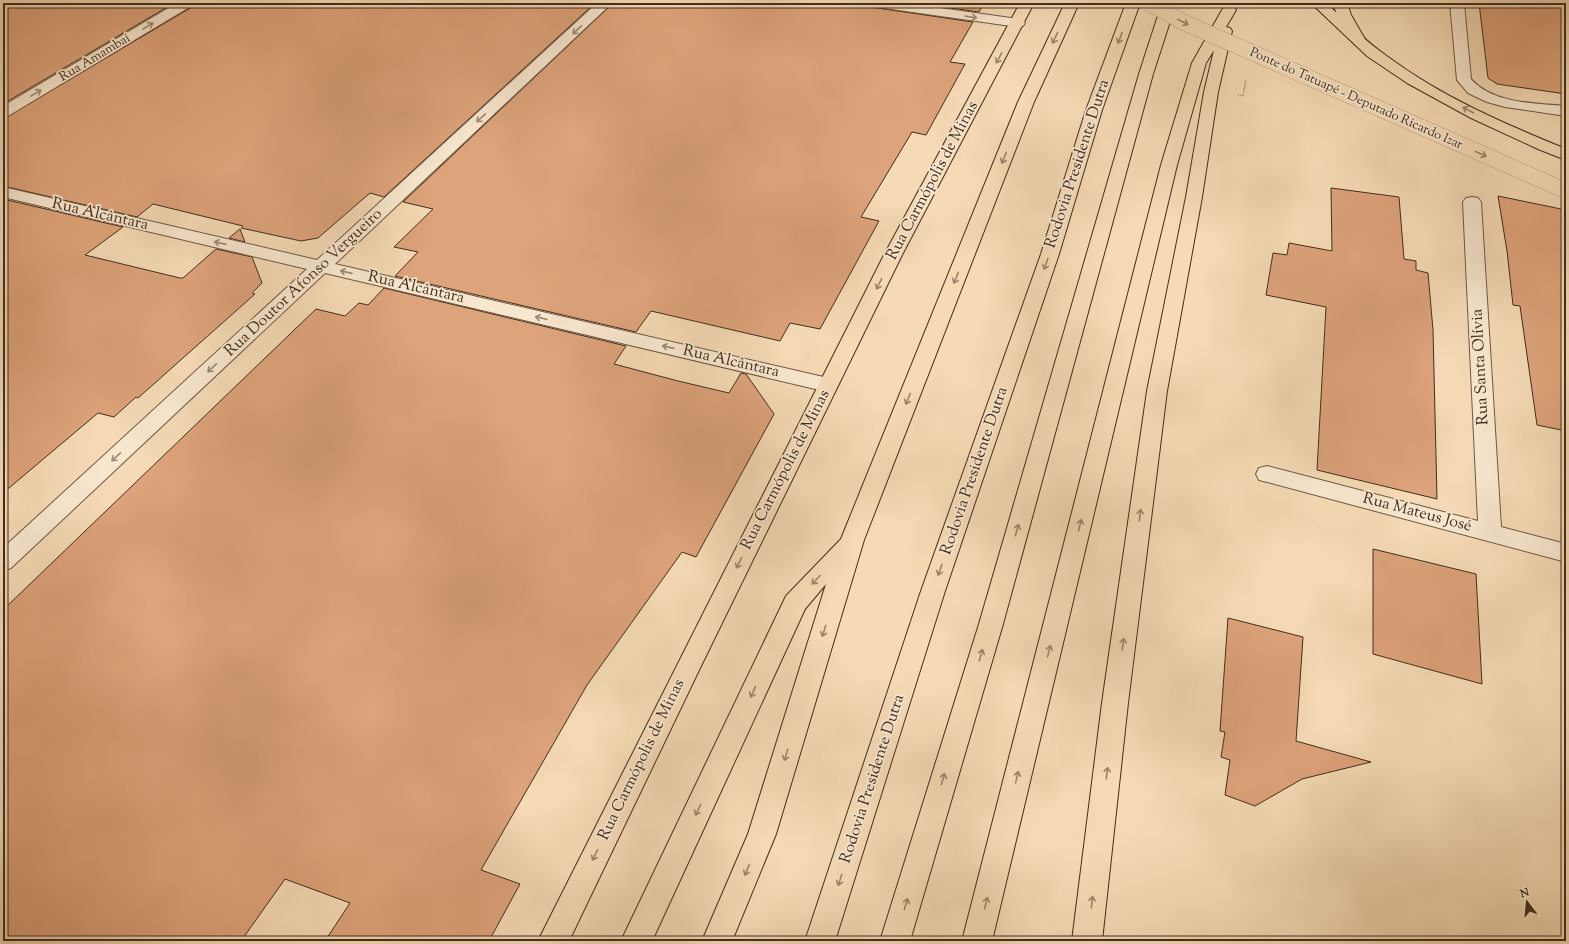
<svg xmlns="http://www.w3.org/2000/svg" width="1569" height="944" font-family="'Sorts Mill Goudy',serif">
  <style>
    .building { fill: #dda37a; stroke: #422d1e }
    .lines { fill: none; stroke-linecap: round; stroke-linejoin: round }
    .minor-casing { stroke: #6f5844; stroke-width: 2 }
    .major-casing { stroke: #422d1e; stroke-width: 2 }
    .highway-casing { stroke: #422d1e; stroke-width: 2 }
    .path { stroke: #422d1e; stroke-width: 1.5; stroke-dasharray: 0.5 1.5; stroke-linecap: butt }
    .minor { fill: #f8e7cf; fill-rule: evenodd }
    .major { fill: #f5dab5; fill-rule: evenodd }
    .highway { fill: #f5dab5; fill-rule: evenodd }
    .highway-bridge-casing { stroke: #422d1e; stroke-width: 16; stroke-linecap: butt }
    .highway-bridge { stroke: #f5dab5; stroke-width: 16 }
    .oneway { stroke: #9d8a76 }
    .oneway2 { stroke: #9c846a }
    .labels { text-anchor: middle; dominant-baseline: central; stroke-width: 3.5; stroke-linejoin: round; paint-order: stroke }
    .far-street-label { font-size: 13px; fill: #422d1e; stroke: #f8e7cf }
    .street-label { font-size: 16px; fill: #422d1e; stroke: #f8e7cf }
  </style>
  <rect width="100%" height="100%" fill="#f5dab5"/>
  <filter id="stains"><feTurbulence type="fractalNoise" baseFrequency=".005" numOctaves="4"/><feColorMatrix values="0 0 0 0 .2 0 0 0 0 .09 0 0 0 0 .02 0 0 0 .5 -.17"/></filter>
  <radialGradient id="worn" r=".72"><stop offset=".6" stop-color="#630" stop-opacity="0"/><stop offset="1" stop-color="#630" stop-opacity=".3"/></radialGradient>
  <path class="building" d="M3 3H174L3 104Z
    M194 3H595L384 197 370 193 318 238 301 241 241 228 243 226 153 204 137 217 3 186V119L192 7Z
    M613 3H869L871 7 877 8 973 22 950 62 965 64 926 135 912 132 861 217 879 221 820 329 790 323 780 341 651 311 636 332 395 276 418 252 394 247 433 209 403 202Z
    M916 3H984L979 12Z
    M1479 3H1566V94L1497 84 1488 78Z
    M1331 188 1399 197 1404 259 1416 261V270L1428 273 1433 330 1437 499 1317 470 1326 307 1266 295 1273 253 1287 255 1289 243 1332 251Z
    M1498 196 1566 210V431L1537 425 1520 306 1513 305 1507 251Z
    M3 199 123 227 85 255 180 278H183L216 249 252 257 262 283 252 293 255 294 138 398 136 397 114 417 98 413 3 493Z
    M240 229 245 242 229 238Z
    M384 288 626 346 614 364 678 381 729 393 741 373 746 374 774 414 696 557 682 552 587 685 481 870 520 884 489 941H325L350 903 285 879 241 941H3V610L316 309 345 316 359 303 368 305Z
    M1373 549 1476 574 1482 684 1373 654Z
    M1228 618 1303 637 1296 741 1371 762 1302 779 1255 806 1225 795 1230 760 1221 757 1225 732 1220 731Z"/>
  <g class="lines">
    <g class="minor-casing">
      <path id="minor" d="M177 3H193L191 6 8 116 3 118V106Z
        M597 3H612L335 264 828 378 835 380 838 385 835 390 828 392 325 273 11 568 3 571V548L307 269 3 197V187L317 260Z
        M870 3H905L1018 19 1023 20 1025 23 1023 26 1018 27 877 7 872 6Z
        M1450 3H1464L1471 79C1493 104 1535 103 1566 106V116L1505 107 1487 102 1468 93 1457 80Z
        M1472 197 1478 198 1481 202 1501 527 1566 544V562L1267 482 1259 480 1256 474 1259 468 1267 466 1478 521 1463 202 1466 198Z"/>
    </g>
    <g class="major-casing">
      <path id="major" d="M1020 3H1034L902 255 702 664 569 941H538L884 255Z
        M1333 3H1347L1351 15 1366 41 1364 44 1359 45 1354 44 1337 15Z"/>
    </g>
    <g class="highway-casing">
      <path id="highway" d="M1065 3H1079L1034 102 864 540 776 834 732 941H702L748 834 826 584 805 609 652 941H621L786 596 841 539 1018 102Z
        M1126 3H1140L1102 110 1059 254 945 591 835 941H805L921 591 1041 254 1086 110Z
        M1162 3H1176L1153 74 1003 624 910 941H880L979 624 1139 74Z
        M1311 3H1326C1346 22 1365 41 1388 57 1442 97 1505 124 1566 149V160L1538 149 1471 118 1407 83 1367 56Z
        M1229 6 1234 7 1236 10 1226 27 1230 28 1232 31 1218 92 1202 197 1167 391 1128 703 1102 941H1072L1102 703 1147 391 1186 197 1204 92 1214 50 1206 63 1177 165 992 941H962L1161 165 1192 63 1222 10 1224 7Z"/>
    </g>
    <path class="path" d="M1238 95 1243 96 1246 80"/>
    <use href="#minor" class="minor"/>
    <use href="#major" class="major"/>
    <use href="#highway" class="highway"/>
    <g class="highway-bridge-casing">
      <path id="highway-bridge" d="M1149 3 1185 23 1566 191"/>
    </g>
    <use href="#highway-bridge" class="highway-bridge"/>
  </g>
  <defs><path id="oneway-shaft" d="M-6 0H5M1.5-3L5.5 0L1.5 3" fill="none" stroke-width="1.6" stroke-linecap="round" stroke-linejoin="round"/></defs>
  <g class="oneway">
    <use href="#oneway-shaft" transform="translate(971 17) rotate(8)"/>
    <use href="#oneway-shaft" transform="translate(148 26) rotate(-31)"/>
    <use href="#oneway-shaft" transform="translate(577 30) rotate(137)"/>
    <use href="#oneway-shaft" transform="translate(36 93) rotate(-31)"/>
    <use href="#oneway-shaft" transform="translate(481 118) rotate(137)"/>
    <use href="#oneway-shaft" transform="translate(220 243) rotate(-167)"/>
    <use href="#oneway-shaft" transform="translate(346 272) rotate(-167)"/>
    <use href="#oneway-shaft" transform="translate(541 318) rotate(-167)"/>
    <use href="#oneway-shaft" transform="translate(668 347) rotate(-167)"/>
    <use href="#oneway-shaft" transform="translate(212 368) rotate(137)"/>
    <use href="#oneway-shaft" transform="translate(116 457) rotate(137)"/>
  </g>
  <g class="oneway2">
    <use href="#oneway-shaft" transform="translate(1183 22) rotate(27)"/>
    <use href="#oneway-shaft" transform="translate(1055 38) rotate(115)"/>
    <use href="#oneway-shaft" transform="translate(1120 38) rotate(110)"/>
    <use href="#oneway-shaft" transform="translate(999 58) rotate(118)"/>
    <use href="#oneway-shaft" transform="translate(1468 110) rotate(-152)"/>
    <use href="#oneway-shaft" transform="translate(1481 154) rotate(24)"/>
    <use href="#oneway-shaft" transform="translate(1004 158) rotate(112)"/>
    <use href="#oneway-shaft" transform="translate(1046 264) rotate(109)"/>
    <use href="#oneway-shaft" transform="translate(956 278) rotate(112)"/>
    <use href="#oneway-shaft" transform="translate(879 284) rotate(117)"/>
    <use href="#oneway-shaft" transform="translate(908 399) rotate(112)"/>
    <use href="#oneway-shaft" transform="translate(1140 515) rotate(-82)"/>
    <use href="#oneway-shaft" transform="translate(1080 525) rotate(-76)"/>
    <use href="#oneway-shaft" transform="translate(1017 530) rotate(-74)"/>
    <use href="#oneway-shaft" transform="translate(739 563) rotate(117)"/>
    <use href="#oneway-shaft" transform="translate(940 570) rotate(109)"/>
    <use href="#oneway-shaft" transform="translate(816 580) rotate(132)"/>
    <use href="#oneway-shaft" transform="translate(824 631) rotate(107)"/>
    <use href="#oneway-shaft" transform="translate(1123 644) rotate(-82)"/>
    <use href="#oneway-shaft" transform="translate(1049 651) rotate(-76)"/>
    <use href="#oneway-shaft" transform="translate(981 655) rotate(-73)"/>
    <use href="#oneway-shaft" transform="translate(753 692) rotate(115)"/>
    <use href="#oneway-shaft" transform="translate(786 755) rotate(107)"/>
    <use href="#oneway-shaft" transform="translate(1107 773) rotate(-83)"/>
    <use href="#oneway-shaft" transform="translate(1017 777) rotate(-76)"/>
    <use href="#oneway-shaft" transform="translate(943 779) rotate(-73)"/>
    <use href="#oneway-shaft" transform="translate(698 810) rotate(115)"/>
    <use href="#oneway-shaft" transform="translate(595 855) rotate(116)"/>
    <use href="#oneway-shaft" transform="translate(747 870) rotate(113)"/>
    <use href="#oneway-shaft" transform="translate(840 880) rotate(108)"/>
    <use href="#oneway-shaft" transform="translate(1092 902) rotate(-83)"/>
    <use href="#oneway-shaft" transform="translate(986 903) rotate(-76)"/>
    <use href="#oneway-shaft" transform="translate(906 904) rotate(-73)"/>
  </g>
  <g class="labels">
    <g class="far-street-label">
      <text transform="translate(95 58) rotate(-31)">Rua Amambaí</text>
      <text transform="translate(1356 99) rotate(24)">Ponte do Tatuapé - Deputado Ricardo Izar</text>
    </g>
    <g class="street-label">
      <text transform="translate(1078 164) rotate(-72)">Rodovia Presidente Dutra</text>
      <text transform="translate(933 181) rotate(-62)">Rua Carmópolis de Minas</text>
      <text transform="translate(100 215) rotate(13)">Rua Alcântara</text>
      <text transform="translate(304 283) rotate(-43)">Rua Doutor Afonso Vergueiro</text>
      <text transform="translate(416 288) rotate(13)">Rua Alcântara</text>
      <text transform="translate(731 362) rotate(13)">Rua Alcântara</text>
      <text transform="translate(1481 367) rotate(-93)">Rua Santa Olívia</text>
      <text transform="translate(786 470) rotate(-63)">Rua Carmópolis de Minas</text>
      <text transform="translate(975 471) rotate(-71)">Rodovia Presidente Dutra</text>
      <text transform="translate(1417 513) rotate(15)">Rua Mateus José</text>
      <text transform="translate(642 760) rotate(-64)">Rua Carmópolis de Minas</text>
      <text transform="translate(873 779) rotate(-72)">Rodovia Presidente Dutra</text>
    </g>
  </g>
  <rect width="1569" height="944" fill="none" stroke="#f5dab5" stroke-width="16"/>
  <rect x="4" y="4" width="1561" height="936" fill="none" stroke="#422d1e" stroke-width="2"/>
  <rect x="8" y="8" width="1553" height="928" fill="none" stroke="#422d1e"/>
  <g transform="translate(1527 902) rotate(344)" stroke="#f8e7cf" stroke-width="3" paint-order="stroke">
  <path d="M0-3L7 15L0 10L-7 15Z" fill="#422d1e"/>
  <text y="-6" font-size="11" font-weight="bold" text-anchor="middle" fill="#422d1e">N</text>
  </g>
  <rect width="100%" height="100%" filter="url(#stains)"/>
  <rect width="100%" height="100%" fill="url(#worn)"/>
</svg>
